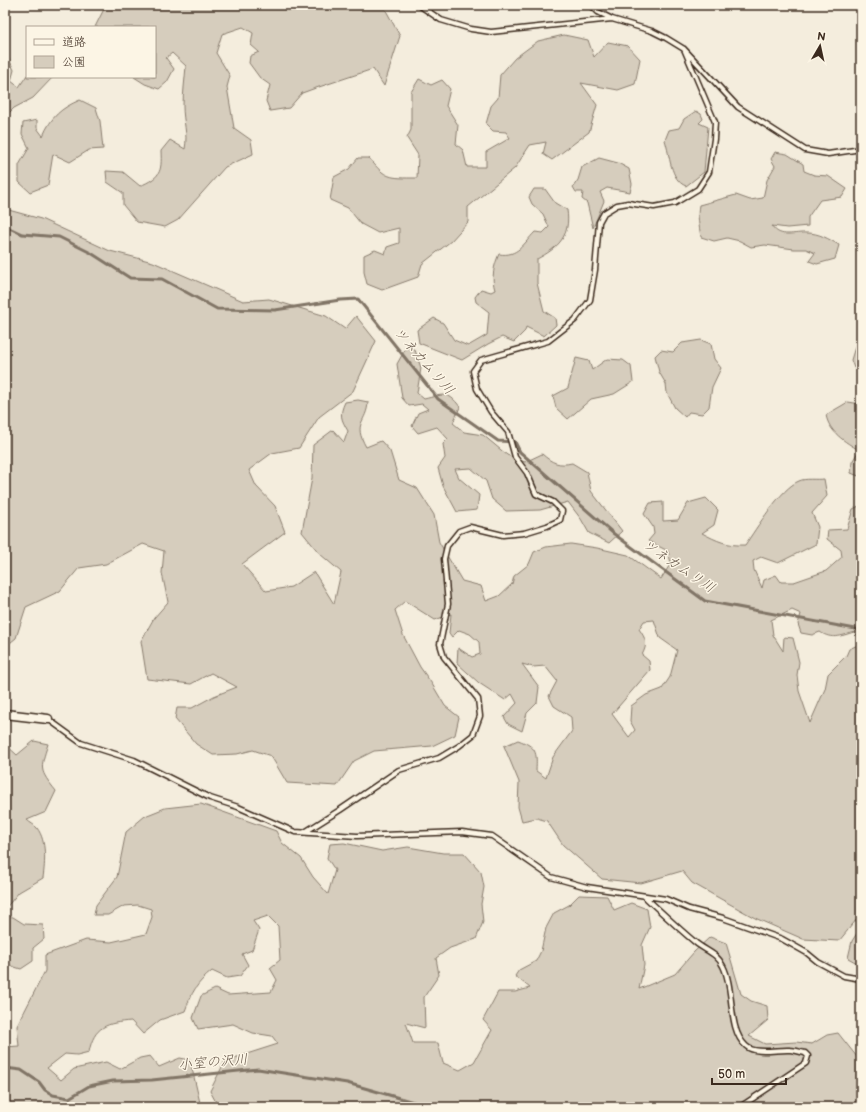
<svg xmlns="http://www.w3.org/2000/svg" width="866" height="1112" font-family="'Balsamiq Sans','Klee One',sans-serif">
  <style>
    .green { fill: #d6cdbd; stroke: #887c6e; fill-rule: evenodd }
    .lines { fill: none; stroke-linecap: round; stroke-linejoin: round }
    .stream { stroke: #817466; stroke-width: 3 }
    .lane-casing { stroke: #3b2a1e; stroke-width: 7 }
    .street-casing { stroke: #3b2a1e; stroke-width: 11 }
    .lane { stroke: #fcf5e5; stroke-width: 4 }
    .street { stroke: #fcf5e5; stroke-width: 8 }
    .labels { text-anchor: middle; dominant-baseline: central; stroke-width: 3; stroke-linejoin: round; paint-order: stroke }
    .water-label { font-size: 14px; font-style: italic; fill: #645548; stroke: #fcf5e5 }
  </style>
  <rect width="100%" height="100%" fill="#f4eddd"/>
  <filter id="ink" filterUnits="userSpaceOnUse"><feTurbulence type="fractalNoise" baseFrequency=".025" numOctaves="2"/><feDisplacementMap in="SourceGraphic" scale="8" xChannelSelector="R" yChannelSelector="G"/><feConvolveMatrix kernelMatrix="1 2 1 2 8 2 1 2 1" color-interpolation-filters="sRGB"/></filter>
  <g filter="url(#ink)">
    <path class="green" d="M106 5H383L400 36 384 86 373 69 313 89 302 93 289 108 270 111 266 101 270 85 260 78 249 63 250 56 259 52 251 45 253 33 243 27 222 34 216 53 230 76 227 87 234 128 251 140 253 154 225 167 178 220 165 227 137 222 123 205V193L107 182 106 171 123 172 140 186C160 177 162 173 161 151L170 140 185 149C188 133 183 122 183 106 183 93 185 79 186 66L172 53 166 58 174 69 167 82 159 89 145 84 134 77H155V27H95Z
      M564 35 588 40 594 57 608 42 628 46 640 59 635 84 618 90 581 83 597 105 589 132 552 160 543 154 546 142 530 145 515 168 468 207V222L451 241 422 264 418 277 382 290 367 284 364 272V255L375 250 385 254 387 247 399 243V228L378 233 361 224 348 208 330 200 334 177 349 169 358 158H369C386 179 389 178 417 178L418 155 407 138 411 130V92L419 79 431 85 442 80 450 89 446 106 458 125 456 144 463 150 467 167H486V152L510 138 506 132 493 131 486 124 491 106 498 98 500 75 515 58 538 41Z
      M9 59 14 70 11 81 19 87 27 75V77H53L33 98 14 108 5 117V62Z
      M80 100 96 108 100 121 103 149 89 150 70 162 53 154 48 185 30 192 19 182V165L29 148 22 134 23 123 37 120V128L43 136C51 117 61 108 80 100Z
      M696 111 701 114 703 119 699 123 708 127 704 172 686 186C670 180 670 155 665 140L669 130 679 128 684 119Z
      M775 152 787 154 803 164 804 171 814 175 828 176 847 189 842 197 820 200 808 217V226L787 228 772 226C780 239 795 232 807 233 819 233 829 239 839 245L835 259 817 264 809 261 815 253 806 249H794L765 245 751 247 740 241 727 238 714 241 701 237C699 226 697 215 699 205L736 195 750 200 763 198 767 180 775 166 771 159Z
      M599 158 618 163 629 169 632 184 630 192 607 188 600 192 604 201 593 228 587 203 582 199 583 192H576L573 187 578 180 582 167Z
      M534 189H545L555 203 567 210C571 236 558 248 537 259V283L544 311 555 318 556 325 544 336 526 327 525 331 514 342 502 337 488 344 462 360 419 343 417 330 434 318 443 323 454 340 468 346 487 335 489 312 476 302 475 297 481 289 491 292 495 290C491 278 494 265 499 254 518 257 523 244 535 232L543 233 549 227 543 214 532 204 529 197Z
      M5 209 41 219 110 251 153 262 243 301 269 299 326 316 345 329 356 316 376 341 353 391 319 417 299 448 272 453 249 470 256 486 275 506 285 532 242 564 266 591 291 587 314 572 334 604 341 572 320 554 302 532 312 478 313 445 333 430 344 442 348 431C341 419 339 415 345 402L358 400 368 402C367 423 352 422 366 447L381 441 390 451 399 480 417 488 434 515 439 542 462 581 481 586 486 601 499 596 512 584 514 576 529 564 534 552 546 547 571 544 597 548 628 555 661 579 671 563 668 551 648 541 654 534 653 527 644 514 650 503 663 502V521L678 520 688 503 706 498 718 510 714 525 702 533C717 541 728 546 745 545 756 529 781 488 799 481 805 478 816 480 824 479L827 496 812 513 818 527 816 544 778 563 761 557 753 561 754 570 762 588 764 580 776 575 781 582H794L826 571 842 557 841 550 827 539 828 530 847 529 853 509 861 505V914L839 941 803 939 755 918 692 883 682 871 641 883 602 879 563 845 547 821 537 818 522 821 518 807 519 782 504 746 518 740C537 747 537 752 536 771L546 778 553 757 572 731 571 717 554 706 549 696 557 681 545 666 533 667 522 664 539 687 537 703 527 713 522 731 508 724 504 717 517 703 512 694 505 700 479 683 457 663 458 648 472 657 480 654 479 642 470 634 459 630 452 637 449 633 451 614 435 620 405 601 395 610 403 635 420 667 432 684 445 706 459 717 455 735 432 746 374 751 354 761 337 786 287 783 271 756 253 750 237 754 213 755 196 744 175 719 177 708H192L214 696 237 687 211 673 191 684 147 679 141 641 154 618 168 602 162 573 164 551 143 544 106 564 79 568 60 591 26 607 16 638 5 647ZM792 610 801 614 798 624 801 633 812 635 820 632C832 640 841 636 854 632L858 636V645L849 649 846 656 828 674 825 689 810 723 799 691 797 675 799 662 793 638 784 637 783 651 773 635 771 620ZM654 620 660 638 677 650 670 677 662 689 646 695 631 706 630 721 635 730 629 737 612 714 650 670 649 661 642 655C648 644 646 639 639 629L644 621Z
      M861 335V371L854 368 851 360 858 337Z
      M701 340 711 344 714 359 721 368 712 387 709 407 702 414 689 412 685 417 675 408 667 393 666 384 659 372 655 356 661 350 673 352 682 343Z
      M407 346 415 350 421 368 417 393 424 399C442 395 448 390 460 407L453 423 464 432 483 435 507 455 525 462 542 454C552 463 559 466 572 463L587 472 591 491 622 531 609 543 589 533 581 519 568 502 540 510 506 511 492 499 486 481 471 468 455 469 459 478 479 495 477 510 457 512 443 486 438 468 445 458 443 444 448 439 437 427 418 433 412 426 418 413 428 409 422 404 409 406 402 398 397 364Z
      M576 358 589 361 592 370 607 359 623 360 631 366 633 382 614 394 591 399 568 419 556 408 553 396 568 388Z
      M848 402 861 404V477L851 473 852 462 859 450C845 442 829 432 826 415Z
      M34 741 48 744C40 769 39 770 56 791L46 812 27 820C30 823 35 825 37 828 47 841 45 863 43 878L19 892 5 909V744L17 755Z
      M201 804 276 831 282 843 301 858 313 877 328 894 335 870 327 858 330 844 344 843 382 851 408 847 443 853H464L481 872 484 887 481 904 483 922 476 939 450 948 436 958 439 975 424 997 425 1028 406 1023 413 1043H438L443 1063 460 1070 474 1062 492 1030 483 1020 498 992H515L530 988 515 976 519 970 536 961 541 951 546 928 554 913 569 905 579 895 607 896 614 910 631 903 647 909 650 927 642 945 644 965 639 989 675 974 694 952 710 937 726 943 741 994 751 1001 767 1006 768 1020 749 1036 765 1044 796 1042 812 1044 827 1035 838 1033 861 1062V1107H214L217 1104 210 1091 225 1061 278 1044 272 1036 253 1033 233 1024 198 1029 193 1018 201 996 215 989 228 995 271 992 277 980 270 968 280 960 278 926 268 916 253 921 259 930 252 950 242 954 248 965 240 976 227 978 212 971C196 984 192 992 185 1011L160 1020 143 1034 131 1021C107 1023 94 1026 89 1052L77 1055 65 1054 47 1068 61 1080 74 1069 106 1062 120 1069 140 1058 150 1056 159 1067 180 1058 190 1060 201 1107H5V1047L19 1046 17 1026 45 971V955L86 940 111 942 146 934 152 917 151 909 138 905 124 906 108 915H94L96 905 117 877 126 832 145 816 165 808Z
      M5 916 13 917 24 924 43 925 44 939 33 948V961L21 969 5 964Z
      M861 927V961L857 963 848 958 852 941Z"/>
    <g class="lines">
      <path class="stream" d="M5 226 22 234 59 237 91 253 130 278 162 279 217 309 275 310 340 300 358 299 438 399 498 441 515 442 520 452 614 534 705 601 861 630
        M5 1068 21 1070 39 1082 45 1090 53 1095 69 1098 89 1086 113 1081 152 1080 258 1069 347 1083 431 1107"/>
      <g class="lane-casing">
        <path id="lane" d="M419 5 441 20 471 29 491 32 612 19
          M591 5 598 12 612 19 652 31 666 38 684 49 738 107 805 150 828 154 861 149
          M48 719 81 743 134 760 210 798 238 807 295 832 357 836 462 832 492 836 551 877 587 887 666 899 689 909 723 918 782 939 807 953 818 962 844 976 861 979
          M305 832 340 810 399 770 439 758 459 746 473 735 480 716 478 699 444 657 440 644 448 604 444 559 447 546 459 531 470 527 503 535 524 533 547 526 560 520 562 511 553 502 536 494 527 473 515 457 508 432 491 412 477 389 473 371 481 360 548 341 575 320 590 300 595 270 599 222 604 213 617 205 628 203 654 207 675 203 698 189 709 172 714 139 715 122 684 49
          M644 896C661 912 678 928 696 943 706 951 717 953 723 966 735 989 727 1029 746 1046 756 1055 777 1049 790 1050 795 1050 800 1052 805 1053L808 1056 806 1063 740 1107"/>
      </g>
      <g class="street-casing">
        <path id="street" d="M5 714 48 719"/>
      </g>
      <use href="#lane" class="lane"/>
      <use href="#street" class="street"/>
    </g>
  </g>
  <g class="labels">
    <g class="water-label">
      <text transform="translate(424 361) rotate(49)">ツネカムリ川</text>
      <text transform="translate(679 566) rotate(34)">ツネカムリ川</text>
      <text transform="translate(213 1062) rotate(-5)">小室の沢川</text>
    </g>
  </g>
  <rect width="866" height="1112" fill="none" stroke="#fcf5e5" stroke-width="20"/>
  <rect x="10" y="10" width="846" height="1092" fill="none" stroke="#3b2a1e" stroke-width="1.5" filter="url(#ink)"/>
  <rect x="26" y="26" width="130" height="52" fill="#fcf5e5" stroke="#afa495"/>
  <rect x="34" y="39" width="20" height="6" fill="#fcf5e5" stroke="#afa495"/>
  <text x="62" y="46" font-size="12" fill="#3b2a1e">道路</text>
  <rect x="34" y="56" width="20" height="12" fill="#d6cdbd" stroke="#afa495"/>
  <text x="62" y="66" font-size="12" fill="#3b2a1e">公園</text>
  <g transform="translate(820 46) rotate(9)" stroke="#fcf5e5" stroke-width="3" paint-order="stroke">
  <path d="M0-3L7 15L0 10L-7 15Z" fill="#3b2a1e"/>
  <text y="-6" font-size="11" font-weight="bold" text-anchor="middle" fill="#3b2a1e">N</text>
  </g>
  <path d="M712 1078v6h74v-6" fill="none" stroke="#3b2a1e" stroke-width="2"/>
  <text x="718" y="1078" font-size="12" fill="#3b2a1e" stroke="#fcf5e5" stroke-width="3" paint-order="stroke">50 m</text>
</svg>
